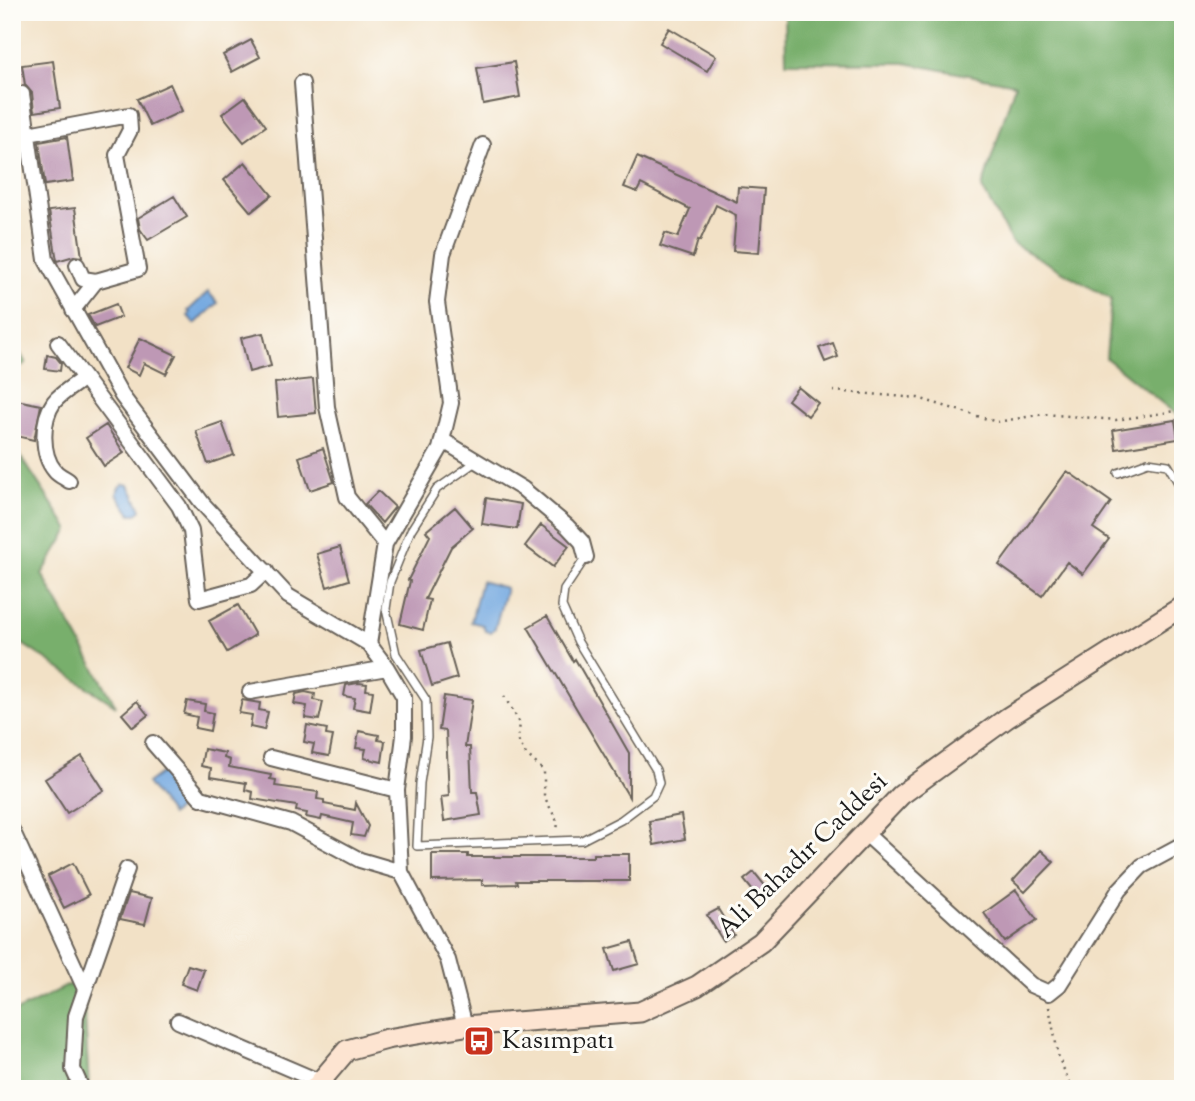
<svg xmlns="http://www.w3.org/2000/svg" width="1195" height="1101" font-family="'Sorts Mill Goudy',serif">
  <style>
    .forest { fill: #78af6c; stroke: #4a6644; stroke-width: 2 }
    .water { fill: #73a8e0; stroke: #48627e; stroke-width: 2 }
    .building { fill: #be98b5 }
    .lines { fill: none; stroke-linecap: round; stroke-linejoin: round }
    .lane-casing { stroke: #676158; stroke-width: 10 }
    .street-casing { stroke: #676158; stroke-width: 18 }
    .secondary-casing { stroke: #676158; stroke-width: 23 }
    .path { stroke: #676158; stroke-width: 2.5; stroke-dasharray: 2 5; stroke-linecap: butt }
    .lane { stroke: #fff; stroke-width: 7 }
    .street { stroke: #fff; stroke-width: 14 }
    .secondary { stroke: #fde4d1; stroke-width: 19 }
    .labels { text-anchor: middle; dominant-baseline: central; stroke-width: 6; stroke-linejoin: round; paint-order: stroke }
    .street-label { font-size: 26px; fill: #1c1c1c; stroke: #fdfcf7 }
    .poi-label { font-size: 26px; fill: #1c1c1c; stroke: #fdfcf7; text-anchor: start }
  </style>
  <rect width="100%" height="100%" fill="#fdfcf7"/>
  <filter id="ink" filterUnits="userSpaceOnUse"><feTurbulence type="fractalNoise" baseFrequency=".0143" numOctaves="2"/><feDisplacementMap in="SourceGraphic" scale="14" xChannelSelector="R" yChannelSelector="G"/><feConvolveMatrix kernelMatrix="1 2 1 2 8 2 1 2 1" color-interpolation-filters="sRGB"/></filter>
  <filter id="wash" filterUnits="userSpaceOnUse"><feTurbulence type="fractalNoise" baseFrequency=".00686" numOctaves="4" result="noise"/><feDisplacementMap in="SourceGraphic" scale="28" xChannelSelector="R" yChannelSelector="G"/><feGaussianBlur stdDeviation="1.57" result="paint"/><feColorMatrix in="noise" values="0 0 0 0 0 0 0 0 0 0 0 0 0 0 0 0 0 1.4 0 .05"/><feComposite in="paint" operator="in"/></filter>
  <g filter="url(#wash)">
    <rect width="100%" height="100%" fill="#f2e1c6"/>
    <path class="forest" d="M785 12H1183V420L1106 358 1111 299 1012 243 982 188 1015 84 905 63 786 62Z
      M12 340 26 363 12 373Z
      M12 443 69 530 42 574 116 706 12 637Z
      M83 978 89 1089H12V1013Z"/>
    <path class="water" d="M208 292 218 303 195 324 188 316 190 313 188 311Z
      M124 484 129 485 141 509 137 514H131L117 494 119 487Z
      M481 581 506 588 495 628 491 632 485 631 483 625 471 622Z
      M162 772 186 804 171 815 147 783Z"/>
    <g id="blocks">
      <path class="building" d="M669 28 716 56 707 71 660 43Z
        M251 40 260 57 232 72 223 55Z
        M53 61 60 108 34 112 32 93 25 85 22 65Z
        M514 62 520 97 483 104 477 68Z
        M170 84 182 111 150 126 137 99Z
        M245 97 266 126 244 142 222 114Z
        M67 137 73 181 45 185 39 142Z
        M637 157 737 202 738 187 764 189 759 253 733 251 736 215 716 205 700 241 698 240 693 257 660 246 665 233 678 237 690 209 641 184 637 192 624 187Z
        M245 162 272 195 251 212 224 180Z
        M174 196 187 217 148 240 140 229 138 218Z
        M75 208 82 257 74 256 57 261 49 211Z
        M116 304 121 317 95 327 88 315Z
        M263 333 271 366 249 372 241 338Z
        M140 338 176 355 166 374 144 363 139 375 125 368Z
        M833 343 838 357 825 362 819 348Z
        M47 355 56 357 61 363 60 371 45 369Z
        M313 379 316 413 278 417 275 383Z
        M798 387 818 403 808 416 788 400Z
        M12 399 41 405 34 440 12 435Z
        M1175 420 1178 439 1116 449 1113 430Z
        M222 422 234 455 208 464 196 431Z
        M106 425 124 453 104 466 86 438Z
        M323 448 334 482 310 490 299 457Z
        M1067 471 1111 502 1093 528 1109 539 1083 574 1067 562 1042 596 999 565Z
        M378 491 395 507 382 523 365 504Z
        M486 498 521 504 517 529 482 524Z
        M455 507 473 528 451 547 425 599 430 600 423 630 400 624 410 581 408 580 430 536 426 531Z
        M541 525 569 546 553 567 525 546Z
        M340 547 349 580 327 587 317 554Z
        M238 605 255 635 227 652 209 621Z
        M547 616 573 661 575 659 629 753V797L528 627Z
        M447 643 457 678 432 686 421 650Z
        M358 683 367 684 366 690 373 691 370 711 353 708 355 698 344 696 346 685Z
        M305 692 315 694 314 700 323 702 319 720 305 718 307 706 294 704 296 694Z
        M444 696 472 700 465 747H470L472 792H477L481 815 444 821 441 797 449 796 446 731 439 730Z
        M242 700 260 703 259 710 268 712 264 730 250 727 252 715 239 713Z
        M137 701 148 715 133 727 122 714Z
        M187 701 205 704 204 711 213 713 210 731 195 728 197 717 184 714Z
        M307 725 327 729 326 735 333 736 329 756 312 753 314 744 304 742Z
        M359 731 379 735 378 740 385 741 382 762 364 758 366 749 356 748Z
        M204 749 225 753 224 758 230 760 229 767 271 775 270 779 276 780 275 786 318 792 317 799 324 800V804L355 810 356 803 368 826 364 837 351 835 353 823 322 816 321 820 306 817 307 813 296 811 297 806 252 799 253 792 245 790 246 783 210 777 211 768 201 766Z
        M82 756 104 790 67 813 45 779Z
        M681 815 685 839 654 845 649 821Z
        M1041 850 1054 862 1025 892 1013 881Z
        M432 854H468V857H593V854H629V881H516L517 884 482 885V880L432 881Z
        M73 863 89 895 64 908 48 876Z
        M754 872 767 888 757 896 744 880Z
        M1016 890 1037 920 1005 942 984 913Z
        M129 893 152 898 145 924 120 919Z
        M718 909 734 935 723 941 707 915Z
        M632 942 639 964 614 971 607 949Z
        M188 965 204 970 197 990 181 984Z"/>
    </g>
  </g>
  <g filter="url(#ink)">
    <use href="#blocks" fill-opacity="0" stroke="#676158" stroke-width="2"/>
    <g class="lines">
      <g class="lane-casing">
        <path id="lane" d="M477 461 437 489 411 530 390 582 386 609 396 654 426 700 427 737 420 783 417 846 582 840 621 820 653 796 659 783 656 770 578 642 562 606 564 590 586 557
          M1118 473 1148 462 1168 465 1183 491"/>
      </g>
      <g class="street-casing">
        <path id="street" d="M302 83 327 407 347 497 385 544
          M22 94 46 260 122 396 203 504 288 596 369 644 387 668 404 697V736L397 790 401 872 448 960 465 1026
          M28 134 129 115 130 130 117 155 138 269 96 281 83 279 77 265
          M73 310 96 281
          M58 343 179 506 191 531 199 599 251 585 266 571
          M442 440 523 489 567 526 582 542 586 557
          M69 481C65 478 58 475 55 471 41 455 41 420 54 402 61 393 75 385 84 378
          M369 644 385 544 440 449 451 403 437 302 443 254 483 145
          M250 692 387 668
          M153 743 201 798 291 823 360 860 401 872
          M271 758 397 790
          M12 830 85 989
          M865 833 1031 985 1049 993 1059 985 1119 890 1142 866 1183 844
          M178 1021 318 1081
          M82 1089 73 1069 76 1016 127 869"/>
      </g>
      <g class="secondary-casing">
        <path id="secondary" d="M314 1089 347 1050 387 1039 465 1026 640 1012 697 986 761 942 901 795 1007 718 1183 606"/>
      </g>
      <path class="path" d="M833 391 918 398 997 422 1044 414 1116 420 1183 410
        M504 696 520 723 518 740 525 753 544 771V796L558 823 557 830
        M1049 1007 1059 1059 1073 1089"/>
      <use href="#lane" class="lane"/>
      <use href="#street" class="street"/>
      <use href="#secondary" class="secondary"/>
    </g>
  </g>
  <defs>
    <g id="bus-square" transform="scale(1.575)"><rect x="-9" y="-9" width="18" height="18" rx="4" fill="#c8321e" stroke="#fdfcf7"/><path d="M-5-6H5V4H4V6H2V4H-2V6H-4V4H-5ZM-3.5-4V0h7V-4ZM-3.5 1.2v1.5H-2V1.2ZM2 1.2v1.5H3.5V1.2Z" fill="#fff"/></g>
  </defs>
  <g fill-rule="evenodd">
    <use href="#bus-square" x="479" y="1041"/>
  </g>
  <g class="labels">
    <g class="street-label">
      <text transform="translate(803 856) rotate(-44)">Ali Bahadır Caddesi</text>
    </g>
    <g class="poi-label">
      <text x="502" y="1041">Kasımpatı</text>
    </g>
  </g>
  <rect width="1195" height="1101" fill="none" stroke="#fdfcf7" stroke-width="42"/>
</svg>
